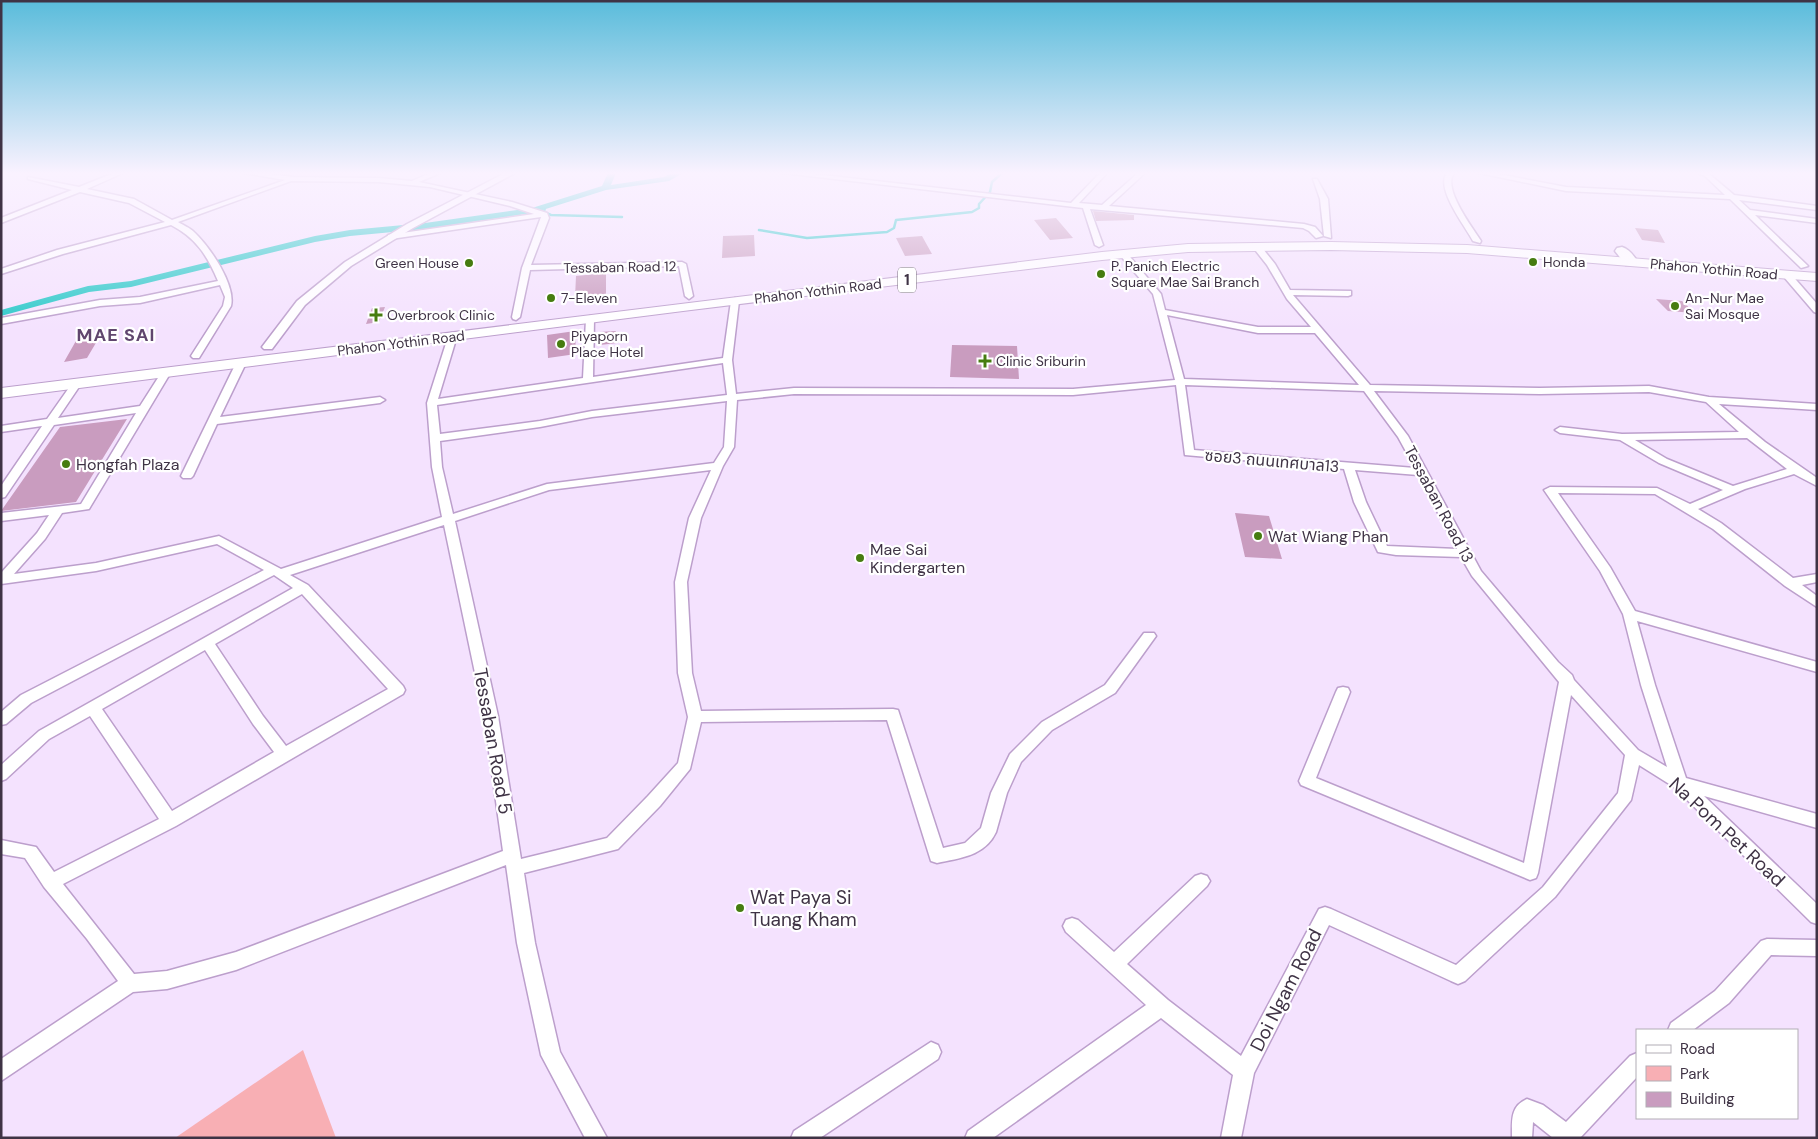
<svg xmlns="http://www.w3.org/2000/svg" width="1818" height="1139" font-family="'DM Sans','Noto Sans Thai',sans-serif">
  <style>
    .green { fill: #f8afb4 }
    .lines { fill: none; stroke-linecap: round; stroke-linejoin: round }
    .stream { stroke: #24c8c7; stroke-width: 2.5 }
    .canal { fill: #24c8c7; fill-rule: evenodd }
    .building { fill: #c99cbf }
    .minor-casing { stroke: #bc9fcc; stroke-width: 3 }
    .tertiary-casing { stroke: #bc9fcc; stroke-width: 3 }
    .primary-casing { stroke: #bc9fcc; stroke-width: 2 }
    .trunk-casing { stroke: #bc9fcc; stroke-width: 3 }
    .minor { fill: #fff; fill-rule: evenodd }
    .tertiary { fill: #fff; fill-rule: evenodd }
    .primary { fill: #fff; fill-rule: evenodd }
    .trunk { fill: #fff; fill-rule: evenodd }
    .poi-dot { fill: #467c10; stroke: #fff; stroke-width: 2 }
    .labels { text-anchor: middle; dominant-baseline: central; stroke-width: 4.5; stroke-linejoin: round; paint-order: stroke }
    .far-poi-label { font-size: 14px; fill: #3f3345; stroke: #fff; text-anchor: start }
    .far-street-label { font-size: 14px; fill: #3f3345; stroke: #fff }
    .shield { fill: #fff; stroke: #79707d; stroke-width: 1 }
    .shield-label { font-size: 15px; font-weight: bold; fill: #3f3345 }
    .street-label { font-size: 16px; fill: #3f3345; stroke: #fff }
    .poi-label { font-size: 16px; fill: #3f3345; stroke: #fff; text-anchor: start }
    .far-district-label { font-size: 18px; font-weight: bold; letter-spacing: 1px; fill: #60466e; stroke: #fff }
    .near-street-label { font-size: 19px; fill: #3f3345; stroke: #fff }
    .near-poi-label { font-size: 19px; fill: #3f3345; stroke: #fff; text-anchor: start }
  </style>
  <rect width="100%" height="100%" fill="#f4e2fe"/>
  <path class="green" d="M303 1050 336 1138H175Z"/>
  <g class="lines">
    <path class="stream" d="M545 207 544 212 551 215 622 217
      M759 230 807 238 887 232 894 228 896 220 972 212 979 208V204L990 192 992 182 1002 173"/>
    <path class="canal" d="M608 173H616L611 185 664 177 672 173H683L669 181 606 190 533 213 425 229 350 236 315 242 131 287 89 292 1 316V310L88 286 131 281 315 236 350 230 425 223 532 208 602 186Z"/>
  </g>
  <path class="building" d="M1093 211 1134 215V220L1096 221Z
    M1056 218 1073 238 1050 240 1034 220Z
    M1635 228 1658 230 1665 243 1642 240Z
    M754 235 755 256 722 258 723 236Z
    M922 236 932 254 905 256 896 238Z
    M606 273V295L575 298 576 276Z
    M1656 299 1682 301 1695 313 1668 311Z
    M385 307 379 322 366 324 372 308Z
    M575 331 576 354 548 358 547 335Z
    M616 331 617 343 600 345 599 332Z
    M100 336 87 358 64 362 77 339Z
    M952 345 1017 346 1019 379 950 377Z
    M127 419 76 502 1 511 60 427Z
    M1235 513 1269 516 1282 559 1245 557Z"/>
  <g class="lines">
    <g class="minor-casing">
      <path id="minor" d="M114 173H123L87 189 134 199 172 220 285 180 244 173H263L293 177 379 178 412 181 430 173H440L419 182 512 202 547 213 549 218 531 265 682 262 686 264 693 296 689 299 685 296 679 266 530 270 520 317 516 320 513 319 512 317 522 268 541 217 391 239H388V235L534 214 510 206 430 187 379 182 291 181 178 222C183 225 190 228 194 232 210 247 236 285 231 306L199 358H193L191 356 223 306 225 297 220 285 140 303 100 306 1 324V318L100 300 140 297 218 281C207 255 196 238 171 225L63 254 1 274V269L57 250 165 222 129 203 80 192 1 223V218L72 190 28 179V177L79 187Z
        M783 173H805L1071 203 1100 173H1107L1079 203 1102 205 1138 173H1145L1109 206 1304 224 1315 227 1323 236 1316 238 1309 231 1303 228 1090 209 1103 245 1099 247 1095 245 1083 208Z
        M1447 173H1454C1442 188 1472 227 1481 241L1480 243 1473 241C1465 226 1435 188 1447 173Z
        M1479 173H1493L1566 187 1725 195 1705 176 1698 173H1708L1734 195 1817 206V210L1739 200 1750 210 1817 219V223L1755 215 1808 266 1801 268 1730 199 1566 191Z
        M1313 179H1317L1328 199 1331 238 1324 236 1320 199Z
        M1253 244H1259L1275 264 1290 290 1351 291V295L1348 296 1293 295 1370 385 1540 388 1649 386 1709 397 1817 404V410L1719 404 1765 442 1817 478V486L1794 474 1745 489 1698 509 1721 523 1793 578 1817 574V582L1802 585 1817 596V607L1785 586 1713 529 1655 494 1558 493 1610 567 1635 611 1817 662V672L1637 621 1655 685 1686 778 1817 814V828L1704 796 1817 904V924L1811 922 1674 787 1639 765 1631 800 1555 897 1465 981 1458 984 1451 981 1329 925 1254 1073 1241 1138H1221L1233 1075 1161 1018 993 1138H965L968 1131 1146 1005 1066 932 1063 926 1066 920 1072 918 1078 920 1114 952 1195 876 1201 874 1207 876 1210 881 1207 886 1127 964 1168 1000 1241 1056 1319 909 1325 907 1331 909 1456 965 1543 887 1618 793 1625 755 1571 695 1538 873 1536 878 1530 880 1301 785 1299 781 1336 692 1338 688 1343 687 1348 688 1350 692 1316 778 1524 863 1559 682 1472 576 1461 557 1396 555 1378 552 1354 502 1344 469 1185 455 1176 385 1073 395 794 394 737 400 734 447 723 466 701 518 687 582 692 673 701 711 893 709 898 710 943 848 965 843 981 828 991 793 1010 754 1042 722 1105 685 1144 633H1154L1156 636 1115 693 1052 730 1021 762 1007 793 996 832C985 856 960 858 937 863L931 861 887 720 701 722 690 769 660 806 618 849 524 873 535 943 560 1052 607 1138H585L541 1055 517 943 506 865 236 970 167 989 133 992 1 1081V1059L118 981 87 939 44 887 25 858 1 854V840L36 847 54 872 159 819 90 716 49 739 6 779 1 781V765L39 731 293 588 274 575 31 703 6 724 1 725V712L21 695 264 570 217 544 96 571 1 584V573L37 533 49 515 1 521V513L81 504 136 413 54 425 5 497 1 498V486L42 426 1 432V426L47 419 73 382 76 381 81 384 58 418 140 406 163 370H169L171 372 89 509 62 513 45 539 14 574 96 563 219 536 281 569 442 517 432 467 427 403 449 334 452 333 457 336 438 399 583 378 586 319 590 316 594 319 593 377 723 358 731 301 735 298 739 301 732 360 736 394 794 388 1073 389 1175 380 1153 294 1119 254 1126 252 1161 294 1165 310 1258 327H1311L1287 299 1267 265 1252 246ZM1167 315 1258 333H1315L1359 385 1184 379ZM723 363 727 395 592 411 540 421 440 434 437 405ZM1185 385 1364 391 1398 437 1415 468 1194 450ZM1374 391 1540 394 1649 392 1706 402 1739 432 1622 434 1560 427 1555 430 1560 433 1620 440 1659 463 1723 490 1690 504 1657 488 1550 487 1544 490 1600 571 1623 614 1641 685 1667 767 1638 750 1574 680 1572 675 1558 662 1481 571 1408 436ZM727 401 724 447 714 463 547 484 453 514 442 467 440 441 540 427 592 417ZM1747 438 1787 469 1733 486 1667 459 1635 440ZM711 470 689 518 675 582 678 673 688 717 678 763 648 796 607 838 521 859 498 716 455 521 549 490ZM1355 470 1418 475 1457 549 1387 546 1366 502ZM444 525 484 716 503 851 236 952 167 971 134 974 63 884 176 826 403 694 405 690 403 686 308 585 290 575ZM302 594 388 689 286 746 263 716 215 644ZM205 650 253 724 274 752 172 811 102 709Z
        M1784 273H1790L1817 304V313L1814 312 1784 277Z
        M241 360 246 363 220 417 380 397 385 400 380 403 217 424 193 476 191 478H183L181 476 236 363Z
        M1767 939 1817 940V956L1771 955 1729 1003 1693 1030H1668L1671 1023 1715 991 1761 941Z
        M931 1042 938 1045 941 1052 938 1059 820 1138H791L794 1131Z
        M1637 1053V1077L1580 1138H1553L1533 1122 1532 1138H1512C1512 1121 1510 1106 1527 1099L1543 1105 1566 1122 1630 1056Z"/>
    </g>
    <g class="tertiary-casing">
      <path id="tertiary" d="M505 173H515L413 228 351 266 305 305 272 349H264L262 347 297 301 345 262 407 224Z"/>
    </g>
    <g class="primary-casing">
      <path id="primary" d="M1331 242 1467 245 1817 273V281L1467 253 1331 250 1188 252 1102 260 691 310 1 398V388L1102 252 1188 244Z"/>
    </g>
    <g class="trunk-casing">
      <path id="trunk" d="M1622 247C1629 249 1634 256 1638 262L1636 265H1626L1615 251 1617 248Z"/>
    </g>
    <use href="#minor" class="minor"/>
    <use href="#tertiary" class="tertiary"/>
    <use href="#primary" class="primary"/>
    <use href="#trunk" class="trunk"/>
  </g>
  <linearGradient id="sky" x2="0" y2="1"><stop stop-color="#59bcdb"/><stop offset="0.52" stop-color="#faf2ff"/><stop offset="1" stop-color="#faf2ff" stop-opacity="0"/></linearGradient>
  <rect width="1818" height="333" fill="url(#sky)"/>
  <g class="poi-dot">
    <circle cx="1533" cy="262" r="5"/>
    <circle cx="469" cy="263" r="5"/>
    <circle cx="1101" cy="274" r="5"/>
    <circle cx="551" cy="298" r="5"/>
    <circle cx="1675" cy="306" r="5"/>
    <path d="M373.5 307.5h5v5h5v5h-5v5h-5v-5h-5v-5h5z"/>
    <circle cx="561" cy="344" r="5"/>
    <path d="M982.5 353.5h5v5h5v5h-5v5h-5v-5h-5v-5h5z"/>
    <circle cx="66" cy="464" r="5"/>
    <circle cx="1258" cy="536" r="5"/>
    <circle cx="860" cy="558" r="5"/>
    <circle cx="740" cy="908" r="5"/>
  </g>
  <g class="labels">
    <g class="far-poi-label">
      <text x="1543" y="262">Honda</text>
      <text x="459" y="263" text-anchor="end">Green House</text>
      <text x="1111" y="266">P. Panich Electric<tspan x="1111" dy="16">Square Mae Sai Branch</tspan></text>
      <text x="561" y="298">7-Eleven</text>
      <text x="1685" y="298">An-Nur Mae<tspan x="1685" dy="16">Sai Mosque</tspan></text>
      <text x="387" y="315">Overbrook Clinic</text>
      <text x="571" y="336">Piyaporn<tspan x="571" dy="16">Place Hotel</tspan></text>
      <text x="996" y="361">Clinic Sriburin</text>
    </g>
    <g class="far-street-label">
      <text transform="translate(620 267) rotate(-1)">Tessaban Road 12</text>
      <text transform="translate(1714 269) rotate(5)">Phahon Yothin Road</text>
      <text transform="translate(818 291) rotate(-7)">Phahon Yothin Road</text>
      <text transform="translate(401 343) rotate(-7)">Phahon Yothin Road</text>
    </g>
    <rect class="shield" x="898" y="267.5" width="18" height="25" rx="4"/>
    <g class="shield-label">
      <text x="907" y="280">1</text>
    </g>
    <g class="street-label">
      <text transform="translate(1272 461) rotate(5)">ซอย3 ถนนเทศบาล13</text>
      <text transform="translate(1439 504) rotate(62)">Tessaban Road 13</text>
    </g>
    <g class="poi-label">
      <text x="76" y="464">Hongfah Plaza</text>
      <text x="1268" y="536">Wat Wiang Phan</text>
      <text x="870" y="549">Mae Sai<tspan x="870" dy="18">Kindergarten</tspan></text>
    </g>
    <g class="far-district-label">
      <text x="116" y="335">MAE SAI</text>
    </g>
    <g class="near-street-label">
      <text transform="translate(493 741) rotate(80)">Tessaban Road 5</text>
      <text transform="translate(1727 832) rotate(43)">Na Pom Pet Road</text>
      <text transform="translate(1286 990) rotate(-63)">Doi Ngam Road</text>
    </g>
    <g class="near-poi-label">
      <text x="750" y="897">Wat Paya Si<tspan x="750" dy="22">Tuang Kham</tspan></text>
    </g>
  </g>
  <rect width="1818" height="1139" fill="none" stroke="#3f3345" stroke-width="5"/>
  <rect x="1636" y="1029" width="162" height="90" fill="#ffffff" stroke="#b2adb5"/>
  <rect x="1646" y="1045" width="25" height="8" fill="#ffffff" stroke="#b2adb5"/>
  <text x="1680" y="1054" font-size="15" fill="#3f3345">Road</text>
  <rect x="1646" y="1066" width="25" height="15" fill="#f8afb4" stroke="#b2adb5"/>
  <text x="1680" y="1079" font-size="15" fill="#3f3345">Park</text>
  <rect x="1646" y="1092" width="25" height="15" fill="#c99cbf" stroke="#b2adb5"/>
  <text x="1680" y="1104" font-size="15" fill="#3f3345">Building</text>
</svg>
